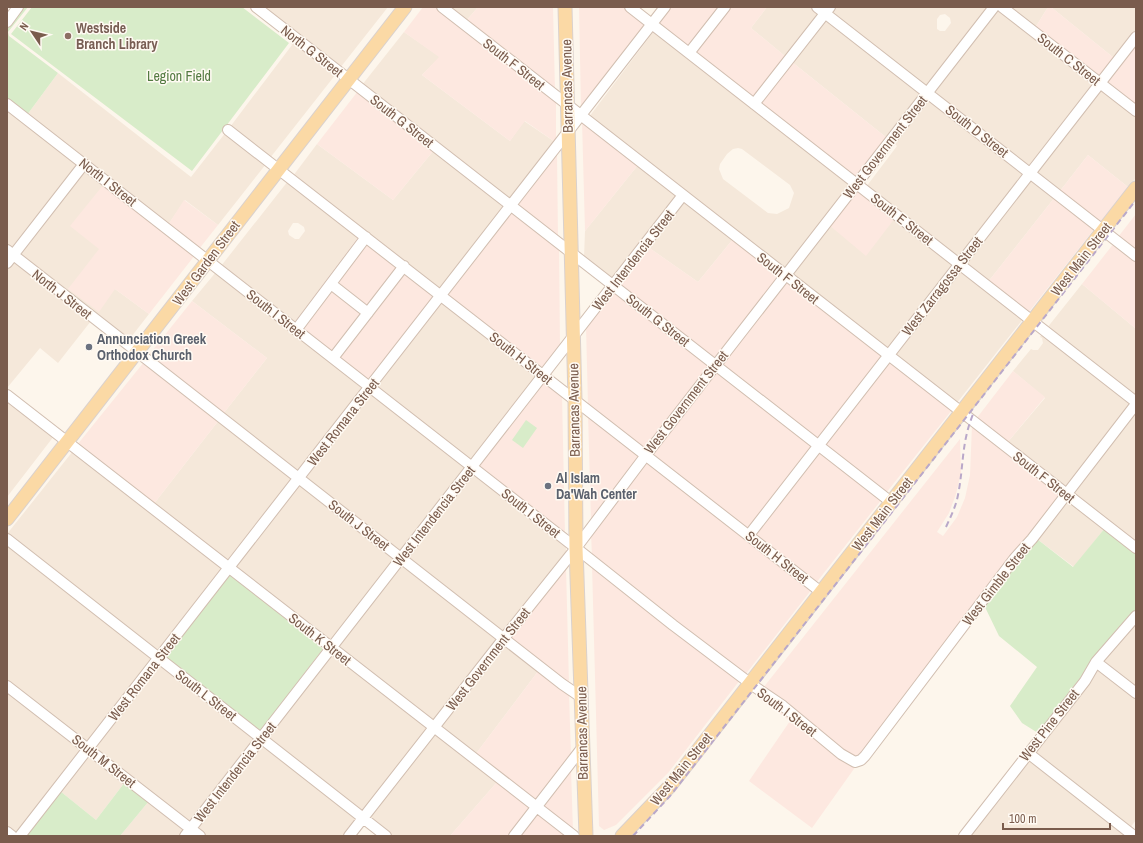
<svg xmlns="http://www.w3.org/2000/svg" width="1143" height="843" font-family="'Archivo Narrow',sans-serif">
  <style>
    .residential { fill: #f5e8da; fill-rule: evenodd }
    .commercial { fill: #fde8e0 }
    .green { fill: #d8ecc9 }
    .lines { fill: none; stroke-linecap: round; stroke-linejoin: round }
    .minor-casing { stroke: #d1beb0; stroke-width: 12 }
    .major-casing { stroke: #dad1cd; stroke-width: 15 }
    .minor { stroke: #fff; stroke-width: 10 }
    .major { stroke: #fbd9a5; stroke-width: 13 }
    .rail { stroke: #b9a8c9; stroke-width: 2; stroke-dasharray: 6 4; stroke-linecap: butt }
    .education-dot { fill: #8d6e63; stroke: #fffaf3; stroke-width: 1.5 }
    .worship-dot { fill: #6b7280; stroke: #fffaf3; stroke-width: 1.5 }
    .labels { text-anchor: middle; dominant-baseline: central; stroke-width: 3; stroke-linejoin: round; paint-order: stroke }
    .education-label { font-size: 14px; font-weight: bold; fill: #785e54; stroke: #fffaf3; text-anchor: start }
    .street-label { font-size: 14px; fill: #7a5c4d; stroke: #fffaf3 }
    .park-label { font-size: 14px; fill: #537a41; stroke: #fffaf3 }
    .worship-label { font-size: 14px; font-weight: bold; fill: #5b616d; stroke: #fffaf3; text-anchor: start }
  </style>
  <rect width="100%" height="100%" fill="#fdf6ec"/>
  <path class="residential" d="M262 7H388L340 68Z
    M447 7H478L466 21Z
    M767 7H812L820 13 786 57 751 28Z
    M835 7H989L926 88 831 13ZM945 14 950 18 951 23 945 31H940L937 29V19L940 15Z
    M1008 7H1048L1035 28Z
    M1051 7H1136V30L1114 58Z
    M998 9 1095 84 1029 168 933 93Z
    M826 18 922 94 887 138 792 62Z
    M654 31 851 184 784 270 589 117ZM738 148 742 149 790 185 794 193 789 208 777 214 768 213 723 179 719 169 720 164 727 154 733 149Z
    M404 32 440 57 422 75 510 141 524 121 555 142 510 200 362 85Z
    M293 41 336 74 270 158 230 127 292 45 291 43Z
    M58 73 191 177 226 132 266 164 218 225 185 200 168 225 27 115Z
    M1101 89 1136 116V178L1128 187 1088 155 1060 191 1036 173Z
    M928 99 1025 173 958 258 866 187 897 146 894 143Z
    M7 108 78 164 12 250 7 245Z
    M317 144 393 200 434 150 505 206 440 290 293 176Z
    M638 165 677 196 612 280 584 258 585 231Z
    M85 169 104 184 99 249 115 289 149 314 128 341 19 255Z
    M1031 178 1055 197 988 282 965 263Z
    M288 181 359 236 294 323 221 266ZM293 223H298L304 227 305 231 299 239H295L289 235 288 231Z
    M684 201 733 239 698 282 648 247Z
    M895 218 954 264 887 350 791 275 829 225Z
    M14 261 91 321 58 363 40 348 7 388V270Z
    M960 269 1023 319 956 404 894 355Z
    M216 272 364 387 298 473 223 414 267 358 192 301Z
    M1082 284 1135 328 1136 326V397L1047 328Z
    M442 301 538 375 471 461 375 386Z
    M1042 334 1132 403 1065 488 1007 443 1045 398 1013 371 1031 349 1033 350H1038L1043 343 1042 338 1040 337Z
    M371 392 467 467 400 552 304 478Z
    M7 400 54 436 7 497Z
    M1136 411V543L1072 493Z
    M219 420 293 478 227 562 153 505Z
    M73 451 223 568 158 652 7 534Z
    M473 472 566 544V554L503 633 407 557Z
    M300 483 396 558 330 642 234 568Z
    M1067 499 1105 528 1074 567 1037 539Z
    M7 543 153 658 87 743 7 682Z
    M402 563 498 638 433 722 337 647Z
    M1136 622V688L1101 662Z
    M505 643 539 670 475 755 439 727Z
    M332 653 428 728 362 812 267 737Z
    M160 663 256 738 190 823 93 748Z
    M1097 667 1136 697V820L1130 828 1033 752Z
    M7 691 82 749 16 834 7 828Z
    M435 733 497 782 450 836H392L369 818Z
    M262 743 358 818 344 836H206L196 828Z
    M89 754 125 782 96 820 60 791Z
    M1029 758 1126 834 1124 836H970Z
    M149 801 185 829 180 836H120Z"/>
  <path class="commercial" d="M423 7H436L556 101V140L555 142 525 121 510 141 422 75 439 57 404 32Z
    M478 7H553L555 91 466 21Z
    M579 7H624L646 24 581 108Z
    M670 7H767L751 28 786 57 753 99 657 24Z
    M1048 7H1051L1114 58 1099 78 1035 28Z
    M1136 44V107L1105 83Z
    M792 62 887 138 856 178 760 104Z
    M358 91 434 150 393 200 317 144Z
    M582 121 638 165 585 231Z
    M557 153 558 238 516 205Z
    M1088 155 1128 187 1100 223 1060 191Z
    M104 184 195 255 149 314 115 289 99 312 68 289 99 249 70 226Z
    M858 189 895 218 866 256 829 225Z
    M1055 197 1095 228 1028 313 988 282Z
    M184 200 218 225 199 249 168 225Z
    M512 211 559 247 560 346 542 370 446 295Z
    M1136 214V251L1118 237Z
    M359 236 435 296 369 381 294 323Z
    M733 239 780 276 714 360 619 285 648 247 698 282Z
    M1114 243 1136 260V326L1135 328 1082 284Z
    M786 281 883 356 817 440 721 365Z
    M614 291 710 365 645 449 588 405 586 327Z
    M192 301 267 358 223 414 148 356Z
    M889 361 952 410 886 493 824 445Z
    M144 362 219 420 153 505 77 445Z
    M716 370 813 445 747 529 651 454Z
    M1013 371 1045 397 1007 443 976 419Z
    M544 380 562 394 565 535 478 466Z
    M588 414 640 455 591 521Z
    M972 425 1061 494 858 757H851L763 688 960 439 961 473 956 494 949 513 937 532 943 536 957 517 965 498 970 475Z
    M820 450 882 499 816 583 754 534Z
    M647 460 812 589 745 675 592 556 591 534Z
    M592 565 740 680 668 773 616 825 604 830 599 826Z
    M566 567 569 684 509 638Z
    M539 670 569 693 571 756 535 802 475 755Z
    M759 694 781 709 853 767 856 766 812 828 749 781 790 721 757 697Z
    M571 769 573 831 542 807Z
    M497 782 531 808 509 836H450Z
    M537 813 568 836H519Z"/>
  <path class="green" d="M24 7H28L8 32 9 36 58 73 27 115 7 99V28Z
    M32 7H242L289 43 192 171 11 34Z
    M526 420 537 428 523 448 512 440Z
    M1105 528 1136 552V610L1112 636 1038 733 1022 723 1010 706 1037 667 999 636 984 605 1017 561 1037 539 1073 567Z
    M230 574 323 649 260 731 165 658Z
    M125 782 149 801 120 836H25L60 791 96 820Z"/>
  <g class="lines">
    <g class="minor-casing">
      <path id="minor" d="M256 7 891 502
        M442 7 1136 548
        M630 7 1136 402
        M817 7 1136 256
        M1002 7 1136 111
        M7 22 18 7
        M689 53 725 7
        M7 104 576 548 673 625 755 687 783 706 841 754 855 762 861 760 865 756 1014 559 1032 539 1136 404
        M754 104 830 7
        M228 130 821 592
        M7 250 562 684 581 697
        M7 263 84 164
        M331 284 368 313
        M296 330 366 237
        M333 358 404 266
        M7 395 574 836
        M749 535 1136 37
        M7 539 386 836
        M1096 662 1136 693
        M7 686 200 836
        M1028 753 1134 836
        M7 832 12 836
        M20 836 665 7
        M185 836 683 195
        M349 836 504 638 576 548 646 455 994 7
        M514 836 582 748
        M964 836 1085 681 1096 662 1136 616"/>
    </g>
    <g class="major-casing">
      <path id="major" d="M565 7 575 400 576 548 586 836
        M7 519 405 7
        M622 836 670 786 1136 188"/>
    </g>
    <use href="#minor" class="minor"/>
    <use href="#major" class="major"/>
    <path class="rail" d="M946 527C951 516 956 506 958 495 964 465 961 442 974 412
      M633 836 670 796 1136 200"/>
  </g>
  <circle class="education-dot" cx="68" cy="36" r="4"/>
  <g class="worship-dot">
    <circle cx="89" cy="347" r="4"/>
    <circle cx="548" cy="486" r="4"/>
  </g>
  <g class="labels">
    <g class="education-label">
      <text x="76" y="28">Westside<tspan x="76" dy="16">Branch Library</tspan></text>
    </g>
    <g class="street-label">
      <text transform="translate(312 51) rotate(38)">North G Street</text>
      <text transform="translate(1069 59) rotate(38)">South C Street</text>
      <text transform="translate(514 64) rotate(38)">South F Street</text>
      <text transform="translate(567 86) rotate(-91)">Barrancas Avenue</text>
      <text transform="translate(402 121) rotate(38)">South G Street</text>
      <text transform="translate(977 131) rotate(38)">South D Street</text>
      <text transform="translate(885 147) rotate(-52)">West Government Street</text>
      <text transform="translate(108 182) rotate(38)">North I Street</text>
      <text transform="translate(902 219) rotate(38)">South E Street</text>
      <text transform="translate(1081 259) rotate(-52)">West Main Street</text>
      <text transform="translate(633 260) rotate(-52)">West Intendencia Street</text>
      <text transform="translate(206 263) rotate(-53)">West Garden Street</text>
      <text transform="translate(788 278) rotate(38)">South F Street</text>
      <text transform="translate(942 286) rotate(-52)">West Zarragossa Street</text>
      <text transform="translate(62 294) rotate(38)">North J Street</text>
      <text transform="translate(276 314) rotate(38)">South I Street</text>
      <text transform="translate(658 320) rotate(38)">South G Street</text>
      <text transform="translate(521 358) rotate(38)">South H Street</text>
      <text transform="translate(686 402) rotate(-52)">West Government Street</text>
      <text transform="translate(574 410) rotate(-91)">Barrancas Avenue</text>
      <text transform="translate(343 422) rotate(-52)">West Romana Street</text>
      <text transform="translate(1044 477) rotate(38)">South F Street</text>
      <text transform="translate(531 513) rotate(38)">South I Street</text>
      <text transform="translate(882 514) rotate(-52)">West Main Street</text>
      <text transform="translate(434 516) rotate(-52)">West Intendencia Street</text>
      <text transform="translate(359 525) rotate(38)">South J Street</text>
      <text transform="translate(777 557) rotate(38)">South H Street</text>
      <text transform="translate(996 584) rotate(-52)">West Gimble Street</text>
      <text transform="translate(320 639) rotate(38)">South K Street</text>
      <text transform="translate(488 659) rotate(-52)">West Government Street</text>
      <text transform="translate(144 677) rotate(-52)">West Romana Street</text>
      <text transform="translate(206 695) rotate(38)">South L Street</text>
      <text transform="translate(787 712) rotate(37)">South I Street</text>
      <text transform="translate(1049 725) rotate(-52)">West Pine Street</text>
      <text transform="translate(582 733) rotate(-91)">Barrancas Avenue</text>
      <text transform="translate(104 761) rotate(38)">South M Street</text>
      <text transform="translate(681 769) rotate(-51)">West Main Street</text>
      <text transform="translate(235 772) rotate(-52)">West Intendencia Street</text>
    </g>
    <g class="park-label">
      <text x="179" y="76">Legion Field</text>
    </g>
    <g class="worship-label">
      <text x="97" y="339">Annunciation Greek<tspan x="97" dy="16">Orthodox Church</tspan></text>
      <text x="556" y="478">Al Islam<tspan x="556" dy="16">Da'Wah Center</tspan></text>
    </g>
  </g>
  <rect width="1143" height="843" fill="none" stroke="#7a5c4d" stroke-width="16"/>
  <g transform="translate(32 32) rotate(305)" stroke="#fffaf3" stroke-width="3" paint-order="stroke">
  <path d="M0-3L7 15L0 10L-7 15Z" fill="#7a5c4d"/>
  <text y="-6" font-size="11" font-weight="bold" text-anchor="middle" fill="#7a5c4d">N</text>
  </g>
  <path d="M1003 823v6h107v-6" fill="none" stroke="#7a5c4d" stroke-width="2"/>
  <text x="1009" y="823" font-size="12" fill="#7a5c4d" stroke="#fffaf3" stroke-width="3" paint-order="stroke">100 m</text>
</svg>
